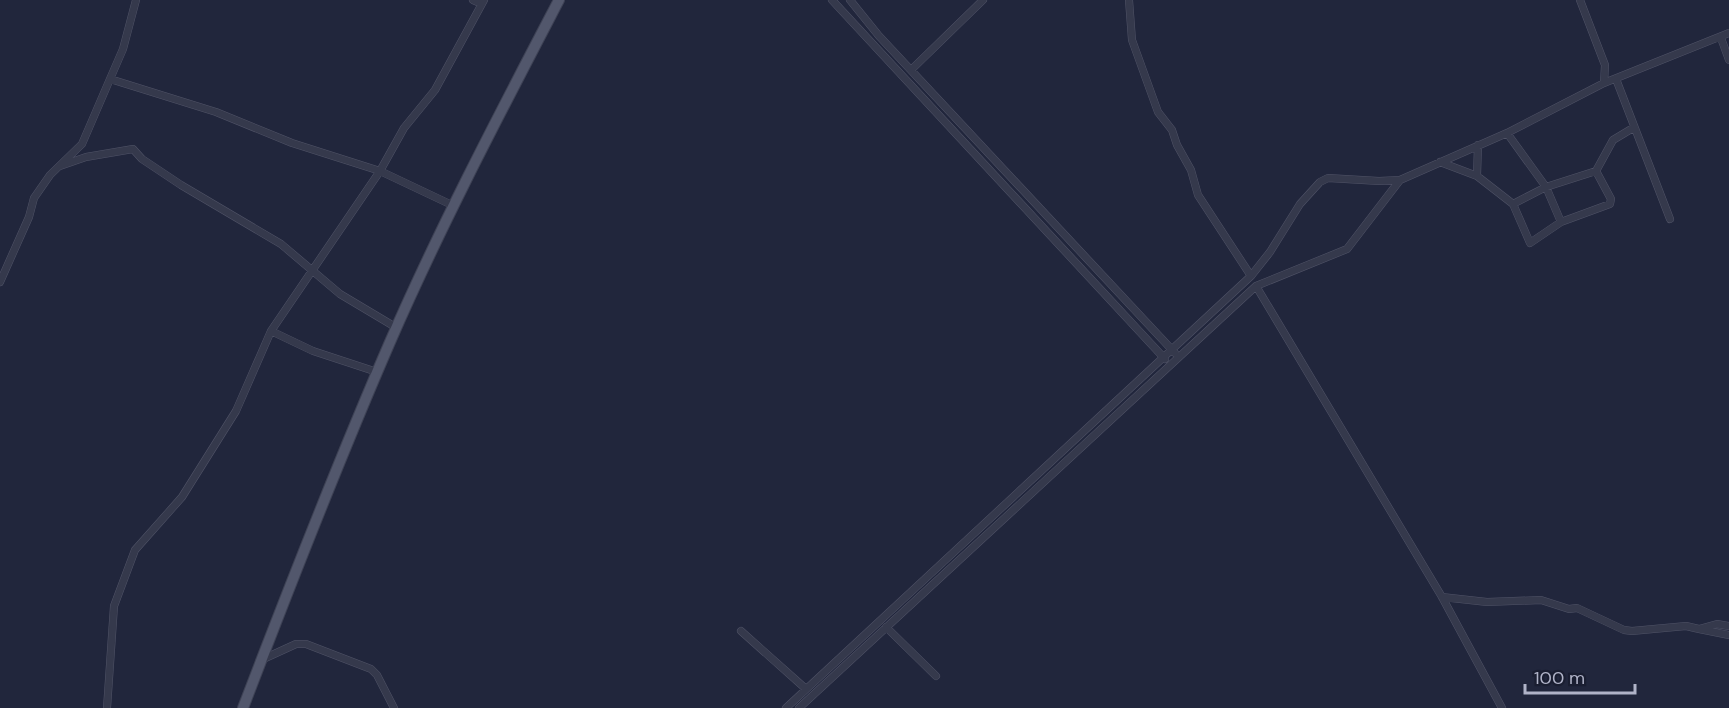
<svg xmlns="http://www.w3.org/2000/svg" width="1729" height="708" font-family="'DM Sans',sans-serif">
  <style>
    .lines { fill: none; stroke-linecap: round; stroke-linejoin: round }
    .street-casing { stroke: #505367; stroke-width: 8 }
    .primary-casing { stroke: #3e4255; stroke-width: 12 }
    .street { stroke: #35394c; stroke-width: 7 }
    .primary { stroke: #52576c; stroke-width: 10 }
  </style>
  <rect width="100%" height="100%" fill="#21263c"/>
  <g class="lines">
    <g class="street-casing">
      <path id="street" d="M473 0 482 4
        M832 0 1165 359
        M850 0 879 36 1175 353
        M1129 0 1132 40 1158 112 1172 130 1177 145 1191 170 1198 195 1251 276
        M1580 0 1605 65 1604 83
        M1721 38 1729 60
        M911 70 983 0
        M110 79 123 49 136 0
        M1616 79 1670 219
        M1507 133 1546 187 1561 222
        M1440 162 1477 176 1513 204 1530 243 1561 222 1610 204 1611 199 1596 171 1546 187 1513 204
        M60 166 86 157 133 149 142 159 181 185 281 244 340 294 397 328
        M1596 171 1613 140 1633 128
        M1477 176 1478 145
        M0 282 29 217 34 198 50 175 82 144 110 79 216 112 292 143 380 171 454 206
        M1256 286 1442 597 1502 708
        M271 331 313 351 377 372
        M1442 597 1487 602 1541 600 1569 609 1577 608 1624 630 1632 631 1686 626 1699 629 1717 624 1729 626
        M886 627 936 676
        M1699 629 1729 635
        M741 631 806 689
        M261 660 296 644H306L371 669 377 675 394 708
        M107 708 114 606 135 550 182 497 236 411 271 331 380 171 404 128 435 90 484 0
        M786 708 1251 276 1270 252 1300 204 1320 182 1328 178 1379 181 1400 180 1507 133 1604 83 1729 33
        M799 708 1256 286 1347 249 1400 180"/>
    </g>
    <g class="primary-casing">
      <path id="primary" d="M243 708C290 585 338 462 390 342 441 225 500 113 559 0"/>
    </g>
    <use href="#street" class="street"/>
    <use href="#primary" class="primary"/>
  </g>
  <path d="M1525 684v9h110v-9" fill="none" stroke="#b0b3c8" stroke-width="3"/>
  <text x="1534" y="684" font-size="18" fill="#b0b3c8" stroke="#1a1e31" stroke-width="4.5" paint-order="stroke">100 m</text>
</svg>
